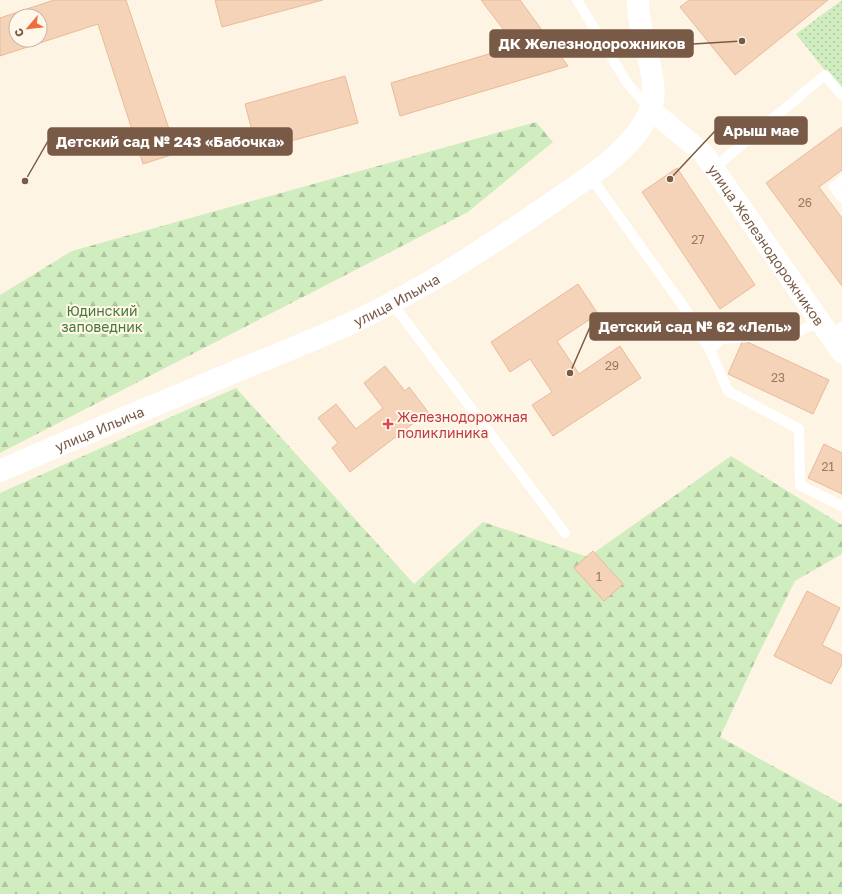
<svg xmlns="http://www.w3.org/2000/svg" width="842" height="894" font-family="'Golos Text',sans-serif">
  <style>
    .forest { fill: url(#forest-firs) }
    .park { fill: url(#park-dots) }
    .building { fill: #f5d3b8; stroke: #e9ba97; fill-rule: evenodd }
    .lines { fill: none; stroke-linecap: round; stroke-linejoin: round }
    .service { stroke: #fff; stroke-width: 10 }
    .minor { stroke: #fff; stroke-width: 21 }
    .secondary { stroke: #fff; stroke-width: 22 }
    .health-dot { fill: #e0444e; stroke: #fff8ea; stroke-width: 1.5 }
    .labels { text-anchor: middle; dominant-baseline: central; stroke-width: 4; stroke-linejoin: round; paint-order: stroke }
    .number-label { font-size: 12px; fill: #977863 }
    .street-label { font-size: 14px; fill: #785a47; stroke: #fff8ea }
    .park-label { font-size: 14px; fill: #4b793b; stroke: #fff8ea }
    .health-label { font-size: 14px; fill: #be3a42; stroke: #fff8ea; text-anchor: start }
    .leader { fill: none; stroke: #785a47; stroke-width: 1.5 }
    .callout-dot { fill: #785a47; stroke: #fff8ea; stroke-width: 1.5 }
    .callout { fill: #785a47; stroke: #785a47; stroke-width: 1.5 }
    .callout-label { font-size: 15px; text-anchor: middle; font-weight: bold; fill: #fff }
  </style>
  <defs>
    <pattern id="forest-firs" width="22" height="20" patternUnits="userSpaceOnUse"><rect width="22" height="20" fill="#d0edc0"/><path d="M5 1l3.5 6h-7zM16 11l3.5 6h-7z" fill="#aec39e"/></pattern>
    <pattern id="park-dots" width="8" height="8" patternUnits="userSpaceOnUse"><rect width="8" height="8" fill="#d0edc0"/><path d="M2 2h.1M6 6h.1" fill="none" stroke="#aec39e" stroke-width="1.8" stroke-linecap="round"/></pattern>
  </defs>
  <rect width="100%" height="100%" fill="#fef4e3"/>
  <path class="forest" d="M536 122 553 142 468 212 0 453V295L72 251Z
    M236 388 414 584 483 522 588 557 731 456 842 525V554L795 581 759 653 720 737 842 804V894H0V493Z"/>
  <path class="park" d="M842 0V92L796 34Z"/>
  <path class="building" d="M54 0H126L177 153 143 164 98 24 0 56V18ZM16 16H40V40H16Z
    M215 0H323L222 27Z
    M481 0H520L568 66 400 116 391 83 516 46Z
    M689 0H828L735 75 680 7Z
    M345 76 358 123 257 150 245 104Z
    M842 127V170L819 187 842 218V286L766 183Z
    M677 168 755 285 720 309 642 192Z
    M578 284 598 314 557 341 579 374 620 346 641 378 553 436 532 405 552 392 530 359 510 372 491 342Z
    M743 340 829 380 813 414 728 374Z
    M385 366 405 391 409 387 428 412 350 472 332 448 338 443 318 418 336 404 356 429 383 408 364 383Z
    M824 444 842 453V494L808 478Z
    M593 551 623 584 604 601 574 568Z
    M807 591 840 608 822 645 842 655V664L831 684 774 656Z"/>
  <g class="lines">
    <path class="service" d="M577 0 627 83 651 110
      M714 168 825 75 842 95
      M590 176 688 313 710 350 728 391 799 429 800 485 842 506
      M842 180 834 187 842 198
      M392 303 565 533
      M830 335 842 327
      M710 350 721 339 793 334 821 321"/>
    <path class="minor" id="s1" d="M651 110 704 154 842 353"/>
    <path class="secondary" id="s2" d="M0 471C81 435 163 402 244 368 283 352 322 337 360 319 428 286 491 245 553 202 588 177 633 151 650 111 663 82 636 33 638 0"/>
  </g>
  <path class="health-dot" d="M386 418h4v4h4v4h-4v4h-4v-4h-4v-4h4z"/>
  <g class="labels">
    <g class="number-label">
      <text x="805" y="202">26</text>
      <text x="698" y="239">27</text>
      <text x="612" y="365">29</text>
      <text x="778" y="377">23</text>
      <text x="828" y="466">21</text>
      <text x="599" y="576">1</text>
    </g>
    <g class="street-label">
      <text stroke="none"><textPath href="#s1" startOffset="179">улица Железнодорожников</textPath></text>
      <text stroke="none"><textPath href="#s2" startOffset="432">улица Ильича</textPath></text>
      <text stroke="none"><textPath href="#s2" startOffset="108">улица Ильича</textPath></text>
    </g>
    <g class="park-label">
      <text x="102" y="310">Юдинский<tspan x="102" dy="16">заповедник</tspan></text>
    </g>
    <g class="health-label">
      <text x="397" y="416">Железнодорожная<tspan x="397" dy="16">поликлиника</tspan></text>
    </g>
  </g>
  <path class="leader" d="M742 41L693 44M670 179L715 131M25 181L48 141M570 373L590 327"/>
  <g class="callout-dot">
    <circle cx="742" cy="41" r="4"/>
    <circle cx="670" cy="179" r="4"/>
    <circle cx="25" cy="181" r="4"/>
    <circle cx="570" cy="373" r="4"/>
  </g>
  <g class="callout">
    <rect x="490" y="30" width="203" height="27" rx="4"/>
    <rect x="715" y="117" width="92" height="27" rx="4"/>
    <rect x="48" y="128" width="244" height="27" rx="4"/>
    <rect x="590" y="313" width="209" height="27" rx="4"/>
  </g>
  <g class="callout-label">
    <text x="592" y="49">ДК Железнодорожников</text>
    <text x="761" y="136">Арыш мае</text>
    <text x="170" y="147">Детский сад № 243 «Бабочка»</text>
    <text x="695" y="332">Детский сад № 62 «Лель»</text>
  </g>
  <g transform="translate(28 28) rotate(242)"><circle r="19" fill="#fff8ea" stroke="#c9b9a9"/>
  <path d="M0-3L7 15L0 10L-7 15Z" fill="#f16d3e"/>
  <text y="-6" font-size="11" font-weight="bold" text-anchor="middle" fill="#785a47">С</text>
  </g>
</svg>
